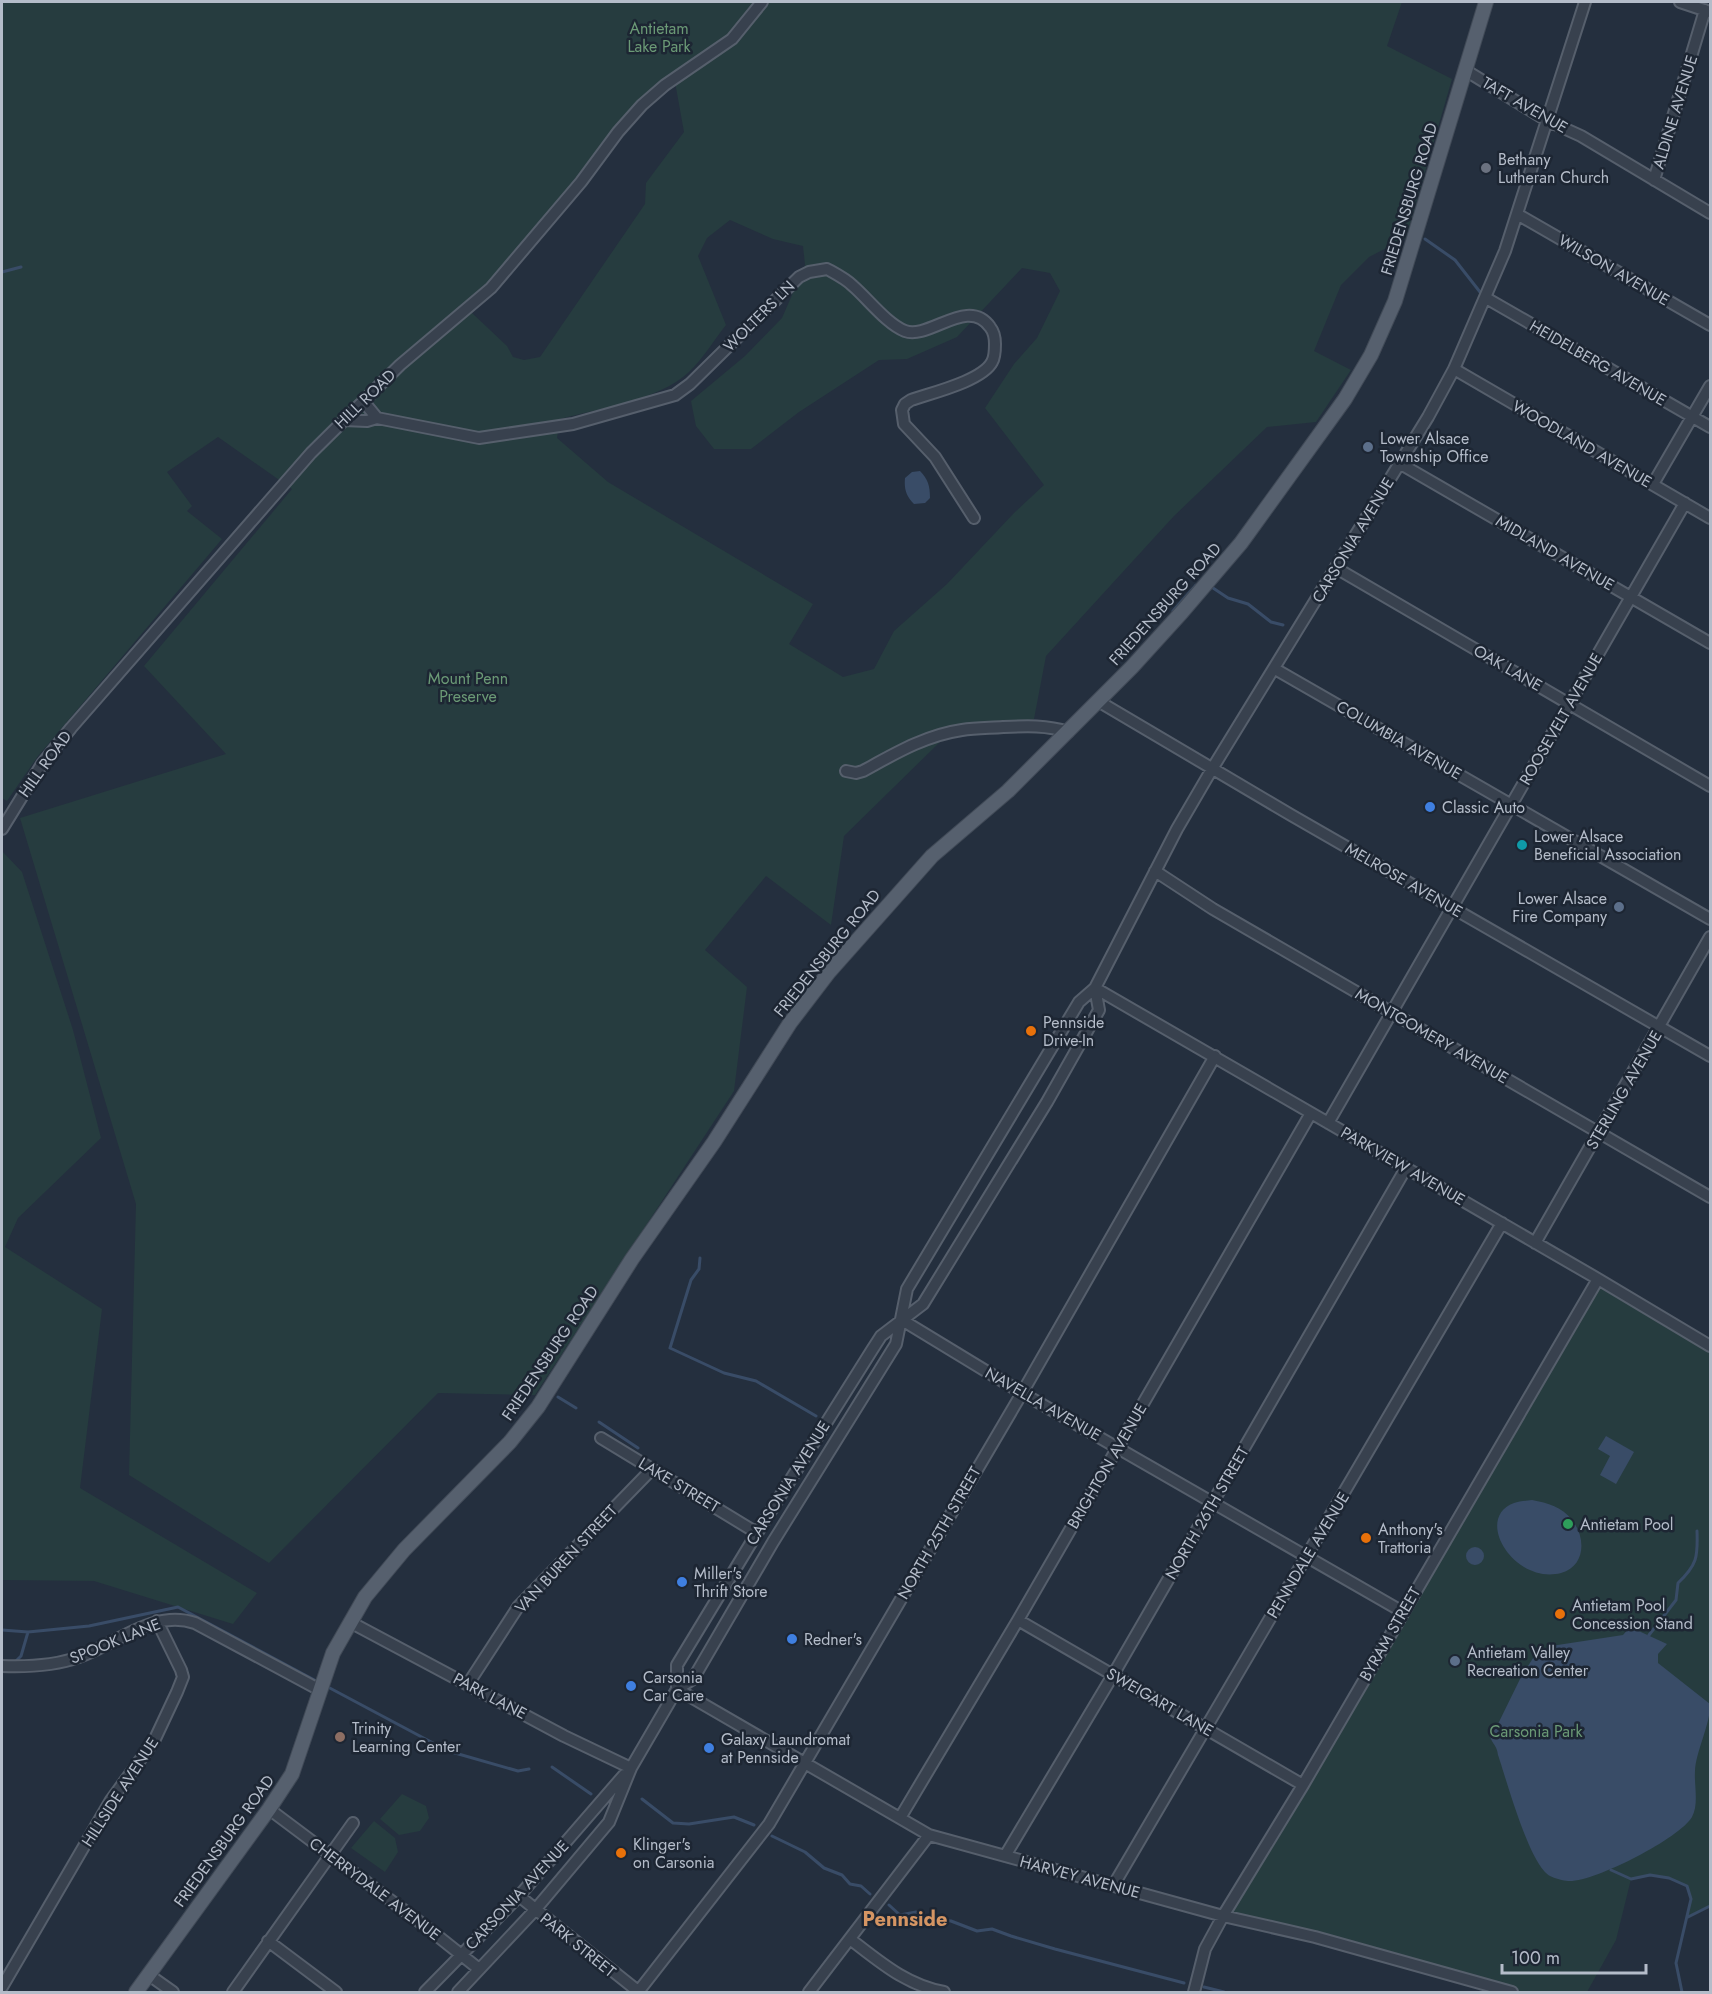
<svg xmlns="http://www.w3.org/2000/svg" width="1712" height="1994" font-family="Jost,sans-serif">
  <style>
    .green { fill: #263c3f; fill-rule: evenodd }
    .water { fill: #394c67 }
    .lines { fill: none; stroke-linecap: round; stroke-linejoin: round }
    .stream { stroke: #394c67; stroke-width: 3 }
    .minor-casing { stroke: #565f6c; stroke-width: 14 }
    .major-casing { stroke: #414a57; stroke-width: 16 }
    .minor { stroke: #38414e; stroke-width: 10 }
    .major { stroke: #56606e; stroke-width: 14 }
    .worship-dot { fill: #6b7280; stroke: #1d2633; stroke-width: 2 }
    .service-dot { fill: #5c6f8a; stroke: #1d2633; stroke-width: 2 }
    .shop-dot { fill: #3f7fe0; stroke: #1d2633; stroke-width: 2 }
    .culture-dot { fill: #0f9aa8; stroke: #1d2633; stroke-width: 2 }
    .food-dot { fill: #e8710a; stroke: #1d2633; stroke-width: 2 }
    .leisure-dot { fill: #2e9e5b; stroke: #1d2633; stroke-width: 2 }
    .education-dot { fill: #8d6e63; stroke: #1d2633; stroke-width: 2 }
    .labels { text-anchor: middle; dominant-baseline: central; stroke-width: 5; stroke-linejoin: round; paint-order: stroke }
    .park-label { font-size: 16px; fill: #6b9a76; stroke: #1d2633 }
    .street-label { font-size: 16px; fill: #b4bcc9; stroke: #1d2633 }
    .poi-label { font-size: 16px; fill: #b4bcc9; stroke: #1d2633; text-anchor: start }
    .quarter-label { font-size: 20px; font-weight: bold; fill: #d59563; stroke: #1d2633 }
  </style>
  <rect width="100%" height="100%" fill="#242f3e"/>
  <path class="green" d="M2 2H1402L1387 46 1452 79 1406 238 1369 257 1341 285 1314 351 1351 370 1316 422 1267 427 1174 516 1046 656 1034 719 942 740 844 836 831 925 766 876 705 950 747 987 734 1091 535 1395 438 1393 269 1563 129 1475 136 1204 20 818 226 754 144 666 292 489 218 437 167 472 192 506 187 511 222 539 38 756 7 801 2 798ZM675 82 684 132 646 183 645 204 540 357 524 360 513 357 507 346 472 313 558 218 645 107ZM730 220 773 239 803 246 805 265 782 318 745 356 691 401 696 426 714 449H751L799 412 879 360 907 359 957 337 1022 268 1050 273 1060 291 1037 338 1014 364 985 408 1044 485 1014 513 947 584 894 631 874 669 843 677 789 644 813 604 608 482 557 438 560 419C601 408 657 401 689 372 703 359 714 340 726 325L698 256 707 238Z
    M2 851 22 872 73 1030 101 1138 18 1218 5 1247 102 1309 80 1488 257 1593 233 1624 94 1581 2 1580Z
    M1598 1279 1710 1346V1906L1687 1917 1691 1899 1687 1886C1665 1876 1654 1874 1631 1879L1616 1940 1587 1992H1512L1223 1916Z
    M402 1794 426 1806 429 1818 420 1831 399 1835 380 1819Z
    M374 1821 395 1838 398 1852 385 1872 351 1848Z"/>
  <path class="water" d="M920 471C928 479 930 486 930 498L925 503 914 504C906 496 904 489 905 478L912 472Z
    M1606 1436 1634 1452 1616 1484 1600 1475 1610 1456 1598 1449Z
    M1532 1500C1548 1503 1562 1507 1572 1520 1586 1537 1586 1566 1561 1573 1514 1585 1473 1518 1514 1503 1519 1501 1526 1501 1532 1500Z
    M1466 1556a9 9 0 1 1 18 0a9 9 0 1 1-18 0Z
    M1630 1627 1667 1644 1658 1654V1663L1710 1704C1711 1723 1696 1751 1695 1771 1694 1785 1699 1804 1692 1817 1680 1838 1593 1883 1568 1881 1564 1881 1554 1878 1550 1876 1529 1864 1507 1781 1498 1755 1497 1745 1492 1744 1490 1736L1497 1726 1521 1677 1537 1652 1551 1646 1623 1635Z"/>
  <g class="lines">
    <path class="stream" d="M1425 239 1455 260 1480 292
      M2 272 21 267
      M1213 588 1228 598 1248 604 1271 622 1283 625
      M1173 611 1196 585
      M700 1258 699 1269 691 1280 670 1348 724 1373 756 1381 816 1416
      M558 1397 576 1408
      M599 1422 638 1448
      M2 1630 28 1632
      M1649 1635 1676 1600 1678 1583C1697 1565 1698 1557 1697 1531
      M14 1663 21 1656 28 1632 89 1626 178 1607 320 1683
      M326 1686 448 1751 518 1771 529 1769
      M552 1767 591 1794
      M642 1799 673 1823 689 1824 734 1817 754 1825
      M772 1836 805 1852 824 1868 842 1875 850 1884 861 1886 870 1894
      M1611 1870 1631 1879 1650 1875 1669 1878 1687 1886 1691 1899 1676 1963 1682 1992
      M889 1905 900 1915 916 1912 926 1918 951 1921 977 1931 992 1929 1011 1936 1055 1949 1184 1983
      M1688 1917 1710 1906
      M1204 1987 1224 1992"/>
    <g class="minor-casing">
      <path id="minor" d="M1680 2 1710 12
        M1465 70 1548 121 1581 136 1710 213
        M1654 180 1705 10
        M1517 214 1710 325
        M1486 298 1710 427
        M1454 369 1710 518
        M363 401 377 418 479 438 573 424 675 395 690 384 799 277 809 272 827 269C836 274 846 279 853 286 868 299 887 324 905 331 929 340 968 296 990 327 994 332 995 338 995 344 995 350 995 357 992 362 982 381 931 393 911 400L905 404 902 410 904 424 935 457 974 518
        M344 420 367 421 377 418
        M1399 463 1710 643
        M1653 484 1710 386
        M1336 568 1710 786
        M1275 669 1710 919
        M1098 701 1291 815 1710 1056
        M846 771 856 773 863 771C894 754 926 735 962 730 975 728 990 728 1003 727 1026 726 1047 725 1068 732
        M2 829 42 764 71 728 311 453 400 365 491 288 581 182 618 132 642 105 665 85 732 39 762 2
        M1155 871 1213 909 1710 1197
        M1095 988 1598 1279 1710 1346
        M1328 1123 1685 503
        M1535 1243 1710 937
        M902 1320 1022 1393 1403 1612
        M601 1438 757 1533
        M1018 1620 1303 1785
        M350 1622 564 1736 631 1768
        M2 1666C28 1667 54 1666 79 1657 117 1644 153 1609 195 1623L320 1690
        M468 1684 518 1607 652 1469
        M677 1689 929 1835 1223 1916 1315 1937 1512 1992
        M677 1689V1665L757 1533 872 1350 881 1336 923 1304 1047 1102 1099 1010 1095 988
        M269 1809 425 1926 479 1969
        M900 1818 1018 1620 1311 1113
        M1005 1856 1113 1675 1406 1168
        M1113 1886 1502 1223
        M519 1896 639 1992
        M850 1939C880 1962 906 1985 944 1992
        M268 1941 336 1992
        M149 1975 173 1992
        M2 1987 111 1800 154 1741 177 1692 183 1677 181 1670 157 1621
        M233 1992 353 1823
        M425 1992 519 1896 624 1775
        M458 1992 535 1910 609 1822 631 1768 677 1689 693 1679 773 1542 896 1344 907 1289 1079 1002 1095 988 1177 829 1212 769 1428 417 1454 369 1505 251 1585 2
        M638 1992 769 1824 1022 1393 1215 1056
        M809 1992 929 1835
        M1194 1992 1205 1949 1223 1916 1303 1785 1598 1279"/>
    </g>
    <g class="major-casing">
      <path id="major" d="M136 1992 269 1809 292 1774 333 1653 365 1597 404 1550 510 1442 538 1407 632 1259 714 1142 790 1023 829 972 932 856 1008 791 1132 667 1182 612 1241 543 1345 399 1371 355 1395 301 1486 2"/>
    </g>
    <use href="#minor" class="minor"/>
    <use href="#major" class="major"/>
  </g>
  <circle class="worship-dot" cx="1486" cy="168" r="6"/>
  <g class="service-dot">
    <circle cx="1368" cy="447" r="6"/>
    <circle cx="1619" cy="907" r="6"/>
    <circle cx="1455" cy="1661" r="6"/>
  </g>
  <g class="shop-dot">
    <circle cx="1430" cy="807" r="6"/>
    <circle cx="682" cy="1582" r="6"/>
    <circle cx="792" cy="1639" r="6"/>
    <circle cx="631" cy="1686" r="6"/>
    <circle cx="709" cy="1748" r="6"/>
  </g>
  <circle class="culture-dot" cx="1522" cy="845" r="6"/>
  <g class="food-dot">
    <circle cx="1031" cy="1031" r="6"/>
    <circle cx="1366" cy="1538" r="6"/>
    <circle cx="1560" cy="1614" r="6"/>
    <circle cx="621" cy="1853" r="6"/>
  </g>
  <circle class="leisure-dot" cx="1568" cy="1524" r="6"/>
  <circle class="education-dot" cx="340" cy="1737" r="6"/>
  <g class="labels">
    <g class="park-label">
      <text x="659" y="28">Antietam<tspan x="659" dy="18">Lake Park</tspan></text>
      <text x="468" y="678">Mount Penn<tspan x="468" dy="18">Preserve</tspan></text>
      <text x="1536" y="1731">Carsonia Park</text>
    </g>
    <g class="street-label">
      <text transform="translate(1525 105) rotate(30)">TAFT AVENUE</text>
      <text transform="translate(1675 112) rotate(-73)">ALDINE AVENUE</text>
      <text transform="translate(1409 199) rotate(-73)">FRIEDENSBURG ROAD</text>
      <text transform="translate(1614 270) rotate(30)">WILSON AVENUE</text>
      <text transform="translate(759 316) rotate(-45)">WOLTERS LN</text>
      <text transform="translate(1598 363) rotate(30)">HEIDELBERG AVENUE</text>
      <text transform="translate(365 399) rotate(-44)">HILL ROAD</text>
      <text transform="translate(1582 444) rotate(30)">WOODLAND AVENUE</text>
      <text transform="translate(1353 540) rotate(-59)">CARSONIA AVENUE</text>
      <text transform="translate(1555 553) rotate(30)">MIDLAND AVENUE</text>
      <text transform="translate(1165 604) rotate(-48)">FRIEDENSBURG ROAD</text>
      <text transform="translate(1508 668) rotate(30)">OAK LANE</text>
      <text transform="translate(1561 719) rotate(-60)">ROOSEVELT AVENUE</text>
      <text transform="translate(1399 740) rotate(30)">COLUMBIA AVENUE</text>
      <text transform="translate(45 764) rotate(-54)">HILL ROAD</text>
      <text transform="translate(1404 880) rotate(30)">MELROSE AVENUE</text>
      <text transform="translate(827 953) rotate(-51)">FRIEDENSBURG ROAD</text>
      <text transform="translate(1432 1036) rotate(30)">MONTGOMERY AVENUE</text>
      <text transform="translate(1624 1090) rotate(-60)">STERLING AVENUE</text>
      <text transform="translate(1403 1166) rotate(30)">PARKVIEW AVENUE</text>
      <text transform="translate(550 1353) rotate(-56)">FRIEDENSBURG ROAD</text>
      <text transform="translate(1043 1404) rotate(30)">NAVELLA AVENUE</text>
      <text transform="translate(1107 1466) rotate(-60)">BRIGHTON AVENUE</text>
      <text transform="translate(788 1483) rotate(-58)">CARSONIA AVENUE</text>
      <text transform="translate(679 1485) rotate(31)">LAKE STREET</text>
      <text transform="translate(1207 1513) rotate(-60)">NORTH 26TH STREET</text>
      <text transform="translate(939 1533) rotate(-60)">NORTH 25TH STREET</text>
      <text transform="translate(1308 1555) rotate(-59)">PENNDALE AVENUE</text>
      <text transform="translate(566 1559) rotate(-47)">VAN BUREN STREET</text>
      <text transform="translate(1390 1634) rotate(-60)">BYRAM STREET</text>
      <text transform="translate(115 1641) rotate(-22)">SPOOK LANE</text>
      <text transform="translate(490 1696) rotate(28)">PARK LANE</text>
      <text transform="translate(1160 1702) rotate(30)">SWEIGART LANE</text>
      <text transform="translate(120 1792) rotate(-57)">HILLSIDE AVENUE</text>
      <text transform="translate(224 1841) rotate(-54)">FRIEDENSBURG ROAD</text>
      <text transform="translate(1080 1877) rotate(15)">HARVEY AVENUE</text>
      <text transform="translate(375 1889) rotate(37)">CHERRYDALE AVENUE</text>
      <text transform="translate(517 1895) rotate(-47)">CARSONIA AVENUE</text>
      <text transform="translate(578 1945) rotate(39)">PARK STREET</text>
    </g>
    <g class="poi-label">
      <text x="1498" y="159">Bethany<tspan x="1498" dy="18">Lutheran Church</tspan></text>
      <text x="1380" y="438">Lower Alsace<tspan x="1380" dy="18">Township Office</tspan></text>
      <text x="1442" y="807">Classic Auto</text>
      <text x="1534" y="836">Lower Alsace<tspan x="1534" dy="18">Beneficial Association</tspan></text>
      <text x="1607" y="898" text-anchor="end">Lower Alsace<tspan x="1607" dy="18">Fire Company</tspan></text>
      <text x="1043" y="1022">Pennside<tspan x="1043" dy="18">Drive-In</tspan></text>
      <text x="1580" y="1524">Antietam Pool</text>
      <text x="1378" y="1529">Anthony's<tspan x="1378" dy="18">Trattoria</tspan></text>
      <text x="694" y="1573">Miller's<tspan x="694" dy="18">Thrift Store</tspan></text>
      <text x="1572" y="1605">Antietam Pool<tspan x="1572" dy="18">Concession Stand</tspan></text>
      <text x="804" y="1639">Redner's</text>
      <text x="1467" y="1652">Antietam Valley<tspan x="1467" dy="18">Recreation Center</tspan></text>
      <text x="643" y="1677">Carsonia<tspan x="643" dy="18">Car Care</tspan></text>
      <text x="352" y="1728">Trinity<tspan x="352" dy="18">Learning Center</tspan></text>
      <text x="721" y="1739">Galaxy Laundromat<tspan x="721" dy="18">at Pennside</tspan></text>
      <text x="633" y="1844">Klinger's<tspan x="633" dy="18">on Carsonia</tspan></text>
    </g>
    <g class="quarter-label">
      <text x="905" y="1919">Pennside</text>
    </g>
  </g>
  <rect width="1712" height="1994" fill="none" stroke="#b4bcc9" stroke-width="6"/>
  <path d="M1502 1964v9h144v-9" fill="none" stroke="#b4bcc9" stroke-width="3"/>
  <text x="1511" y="1964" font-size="18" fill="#b4bcc9" stroke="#1d2633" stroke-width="4.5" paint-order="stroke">100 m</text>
</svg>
